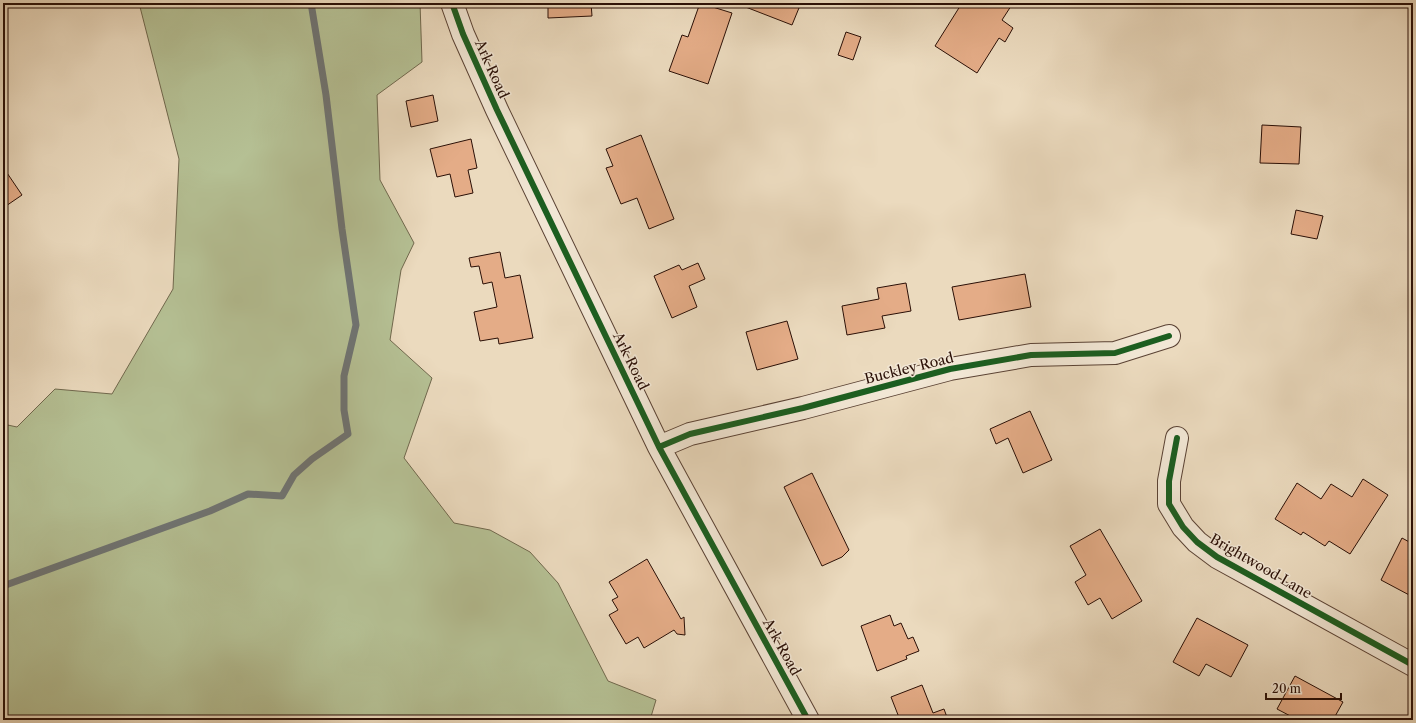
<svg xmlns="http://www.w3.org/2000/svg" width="1416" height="723" font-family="'Libre Caslon Text',serif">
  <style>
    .green { fill: #b5c094; stroke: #70684d }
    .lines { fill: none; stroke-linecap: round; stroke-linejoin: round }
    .stream { stroke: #6f7473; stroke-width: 7 }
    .building { fill: #e4ac87; stroke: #2a0f06 }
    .minor-casing { stroke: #5a4234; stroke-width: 24 }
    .minor { stroke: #f2e7d5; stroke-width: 22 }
    .cycleway-casing { stroke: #f2e7d5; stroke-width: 8 }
    .cycleway { stroke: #1b5e20; stroke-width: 6 }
    .labels { text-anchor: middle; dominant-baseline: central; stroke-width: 3; stroke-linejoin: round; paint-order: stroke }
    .street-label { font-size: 14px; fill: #2a0f06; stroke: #f2e7d5 }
  </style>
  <rect width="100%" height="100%" fill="#ebdabe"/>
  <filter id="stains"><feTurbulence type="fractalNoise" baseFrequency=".005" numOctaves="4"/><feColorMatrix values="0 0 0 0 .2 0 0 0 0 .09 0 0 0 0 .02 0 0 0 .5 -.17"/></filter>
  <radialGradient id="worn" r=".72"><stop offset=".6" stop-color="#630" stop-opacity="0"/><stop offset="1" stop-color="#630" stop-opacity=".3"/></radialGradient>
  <path class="green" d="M139 3H420L422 62 377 95 380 180 414 243 401 270 390 340 432 378 404 458 454 523 490 530 530 552 558 583 608 681 656 700 650 720H387L383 718 382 720H3V424L17 427 55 389 112 394 173 289 179 159Z"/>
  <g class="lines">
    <path class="stream" d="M3 586 210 511 248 494 282 496 294 475 312 459 348 434 344 410V376L356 325 342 229 326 95 311 3"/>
  </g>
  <path class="building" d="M548 3H591L592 16 548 18Z
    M700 3 732 13 708 84 669 71 682 35 688 37Z
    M744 3H801L792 25 743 6Z
    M962 3H1013L1002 20 1013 28 1005 42 999 38 977 73 935 46Z
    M846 32 861 37 853 60 838 55Z
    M433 95 438 121 411 127 406 101Z
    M1262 125 1301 127 1299 164 1260 163Z
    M641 135 674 219 649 229 637 198 621 204 606 168 613 166 606 149Z
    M471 139 477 168 468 170 473 193 455 197 450 174 437 177 430 149Z
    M3 167 22 195 3 208Z
    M1296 210 1323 216 1317 239 1291 234Z
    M500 252 505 278 520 275 533 338 499 344 498 338 480 341 474 312 497 307 492 282 483 284 479 266 471 267 469 258Z
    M698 263 705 279 689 286 697 307 672 318 654 276 679 265 682 270Z
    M1025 274 1031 307 959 320 952 287Z
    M906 283 911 311 882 316 885 328 847 335 842 306 879 299 877 288Z
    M787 321 798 359 757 370 746 332Z
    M1030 411 1052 460 1023 473 1008 438 996 444 990 429Z
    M812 473 849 550 842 557 822 566 784 487Z
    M1363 479 1388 495 1350 554 1329 541 1325 546 1303 532 1301 535 1275 519 1297 483 1321 499 1331 484 1352 497Z
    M1100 529 1142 601 1112 619 1100 598 1088 605 1075 582 1086 575 1070 546Z
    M1402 538 1413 544V597L1381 580Z
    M647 559 681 619 684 617 685 635 677 634 674 630 644 648 638 637 626 644 609 615 618 610 612 600 618 597 609 582Z
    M890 615 894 626 901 623 908 639 913 637 919 651 906 656 907 659 877 671 861 626Z
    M1197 618 1248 645 1231 677 1206 664 1199 676 1173 662Z
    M1295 676 1343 702 1333 720H1298L1277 709Z
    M922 685 933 713 944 709 948 720H900L891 697Z"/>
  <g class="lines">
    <g class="minor-casing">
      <path id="minor" d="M452 3 463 34 497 110 659 447 808 720
        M1177 438 1169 481V504L1183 527 1197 542 1217 557 1413 665
        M659 447 690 434 803 408 950 369 1031 355 1115 353 1169 336"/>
    </g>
    <use href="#minor" class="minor"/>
    <g class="cycleway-casing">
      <path id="cycleway" d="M452 3 463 34 497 110 659 447 808 720
        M1177 438 1169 481V504L1183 527 1197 542 1217 557 1413 665
        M659 447 690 434 803 408 950 369 1031 355 1115 353 1169 336"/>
    </g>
    <use href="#cycleway" class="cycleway"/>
  </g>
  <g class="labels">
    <g class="street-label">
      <text transform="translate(492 69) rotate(66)">Ark Road</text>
      <text transform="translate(631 361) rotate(64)">Ark Road</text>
      <text transform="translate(909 368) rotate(-14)">Buckley Road</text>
      <text transform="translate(1261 566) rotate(30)">Brightwood Lane</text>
      <text transform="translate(782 647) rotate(61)">Ark Road</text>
    </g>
  </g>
  <rect width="1416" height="723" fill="none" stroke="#ebdabe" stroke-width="16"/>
  <rect x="4" y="4" width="1408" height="715" fill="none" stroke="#2a0f06" stroke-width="2"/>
  <rect x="8" y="8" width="1400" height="707" fill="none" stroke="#2a0f06"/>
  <path d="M1266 693v6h75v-6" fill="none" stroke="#2a0f06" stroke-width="2"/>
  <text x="1272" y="693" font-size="12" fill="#2a0f06" stroke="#f2e7d5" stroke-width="3" paint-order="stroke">20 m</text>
  <rect width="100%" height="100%" filter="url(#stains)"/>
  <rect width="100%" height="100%" fill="url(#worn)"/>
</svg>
